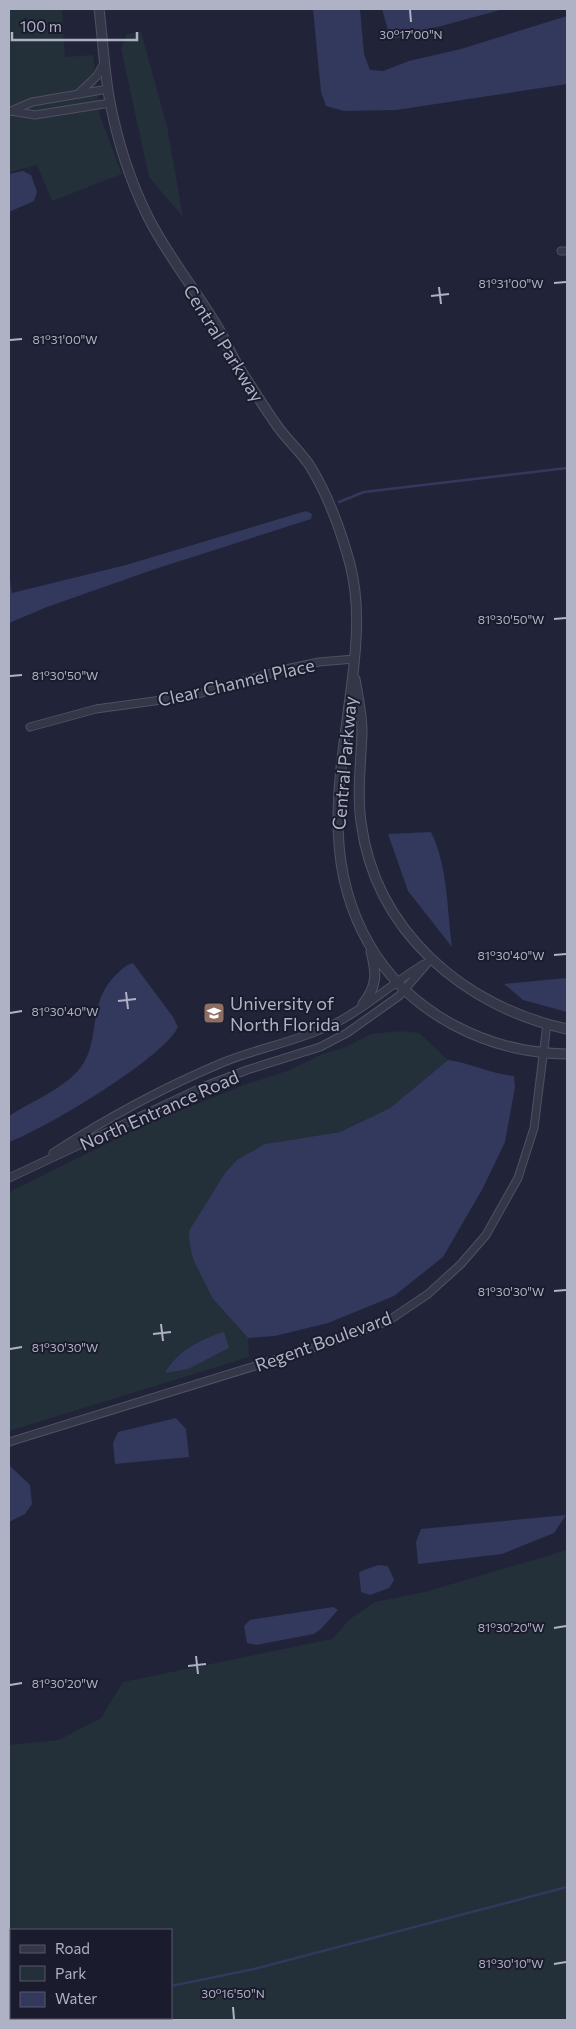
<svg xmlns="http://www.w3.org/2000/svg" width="576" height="2029" font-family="Commissioner,sans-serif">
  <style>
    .green { fill: #233039; fill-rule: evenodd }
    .water { fill: #33385d }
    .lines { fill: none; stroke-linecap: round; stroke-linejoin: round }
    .stream { stroke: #33385d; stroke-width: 2.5 }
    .minor-casing { stroke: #4f5163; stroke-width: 9 }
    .tertiary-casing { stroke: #4f5163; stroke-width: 11 }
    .minor { stroke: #343748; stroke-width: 7 }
    .tertiary { stroke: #343748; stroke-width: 9 }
    .ticks { fill: none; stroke: #afb1c5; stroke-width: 2 }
    .labels { text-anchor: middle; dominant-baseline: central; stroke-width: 4; stroke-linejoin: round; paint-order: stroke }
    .street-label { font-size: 18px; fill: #afb1c5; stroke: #1a1c2d }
    .poi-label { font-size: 18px; fill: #afb1c5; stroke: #1a1c2d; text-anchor: start }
    .ticks-label { font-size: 12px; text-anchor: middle; fill: #afb1c5; stroke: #1a1c2d; stroke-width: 4; stroke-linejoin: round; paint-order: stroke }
  </style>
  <rect width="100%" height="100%" fill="#212438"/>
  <path class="green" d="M9 9H62L65 57 93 55 100 116 122 174 52 201 37 165 9 172Z
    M141 32 167 126 183 217 149 177 121 49 127 34Z
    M400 1031 419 1033 448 1060 390 1108 340 1132 265 1144 189 1231 213 1299 248 1338 249 1357 9 1431V1192L149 1123 244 1085 287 1071 323 1054 346 1047 371 1034Z
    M567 1550V2020H9V1745L59 1740 101 1718 123 1682 332 1639 350 1619 375 1602 425 1592ZM171 1930V2018H11V1930Z"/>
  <path class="water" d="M313 9H360L364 54 370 70 383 71 409 61 461 49 567 16V84L396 110 344 111 326 106 321 92Z
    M382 9H504L393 39 389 34Z
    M23 171 31 175 37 192 34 201 9 212V174Z
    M306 511 312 514 311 519 155 569 47 607 9 623V573L12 593 126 565Z
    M431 832C448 866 447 910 452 947L408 891 388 834Z
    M133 963 173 1017 178 1027C164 1058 43 1130 9 1142V1116C32 1101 64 1089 81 1067 101 1040 87 1003 115 976 121 970 125 965 133 963Z
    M567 978V1012L523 1000 504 984Z
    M448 1060C471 1063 491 1074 514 1076L515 1087 505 1142 483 1188 443 1257 394 1296 328 1323 275 1336 248 1338 213 1299 193 1259 190 1245 189 1231 225 1173 237 1160 265 1144 340 1132 390 1108Z
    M224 1332 229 1348 188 1369 165 1373C177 1351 201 1339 224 1332Z
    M176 1418 186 1429 189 1457 115 1464 113 1443 118 1432Z
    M9 1465 30 1485 32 1504 25 1514 9 1522Z
    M566 1515 554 1533 502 1554 418 1564 416 1542 421 1529Z
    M378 1565 388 1566 394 1580 389 1588 370 1595 361 1592 359 1572Z
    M333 1607 338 1610 321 1629 314 1634 256 1645 247 1643 244 1626 250 1620Z"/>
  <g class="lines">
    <path class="stream" d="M339 502 364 492 567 468
      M9 1959 11 1960
      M171 1986 254 1969 567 1887"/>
    <g class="minor-casing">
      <path id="minor" d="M79 93 97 76 105 61
        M11 111 35 115 110 103
        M9 112 32 102 108 89
        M561 251H567
        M30 727 96 709 191 696 286 669 319 662 354 659
        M53 1153C107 1118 164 1087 224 1062 261 1047 300 1041 336 1023 367 1007 394 982 424 964
        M9 1178 205 1086 247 1070 320 1047 347 1033 399 996 431 959
        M9 1442 310 1349 388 1321 428 1294 461 1264 486 1235 518 1178 534 1128 547 1024"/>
    </g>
    <g class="tertiary-casing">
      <path id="tertiary" d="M99 9C103 40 104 71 110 102 117 139 130 180 147 215 167 256 197 291 220 331 226 342 231 354 237 364 250 385 264 407 278 427 288 441 301 452 310 466 328 495 341 531 350 564 360 603 357 642 352 682 341 773 320 859 369 944 409 1014 488 1053 567 1054
        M355 679C358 696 362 714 362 732 361 762 357 792 361 822 375 931 464 1007 567 1029
        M363 1004C377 986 377 974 371 952"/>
    </g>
    <use href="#minor" class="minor"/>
    <use href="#tertiary" class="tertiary"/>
  </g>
  <path class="ticks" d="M410 10 411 22M554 283 566 282M439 287 441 304M431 296 449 294M10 340 22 339M554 619 566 618M10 676 22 675M554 955 566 954M126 992 128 1009M118 1001 136 999M10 1013 22 1011M554 1291 566 1290M161 1324 163 1341M153 1334 171 1332M10 1349 22 1347M554 1628 566 1626M196 1656 198 1674M188 1666 206 1664M10 1685 22 1683M554 1964 566 1962M233 2007 234 2019"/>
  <defs>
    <g id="university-square" transform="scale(1.125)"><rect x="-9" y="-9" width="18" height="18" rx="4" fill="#8d6e63" stroke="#1a1c2d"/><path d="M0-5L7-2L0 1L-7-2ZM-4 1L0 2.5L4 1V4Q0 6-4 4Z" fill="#fff"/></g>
  </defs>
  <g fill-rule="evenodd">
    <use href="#university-square" x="214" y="1013"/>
  </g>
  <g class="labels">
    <g class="street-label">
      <text transform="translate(224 343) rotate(58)">Central Parkway</text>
      <text transform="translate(236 682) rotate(-13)">Clear Channel Place</text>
      <text transform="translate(344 763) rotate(-85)">Central Parkway</text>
      <text transform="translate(159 1110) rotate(-24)">North Entrance Road</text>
      <text transform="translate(323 1341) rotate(-20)">Regent Boulevard</text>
    </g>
    <g class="poi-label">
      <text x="230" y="1003">University of<tspan x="230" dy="21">North Florida</tspan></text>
    </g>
  </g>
  <g class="ticks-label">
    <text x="411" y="39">30°17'00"N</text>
    <text x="511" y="288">81°31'00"W</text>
    <text x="65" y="344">81°31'00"W</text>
    <text x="511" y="624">81°30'50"W</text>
    <text x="65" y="680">81°30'50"W</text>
    <text x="511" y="960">81°30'40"W</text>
    <text x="65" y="1016">81°30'40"W</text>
    <text x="511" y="1296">81°30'30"W</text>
    <text x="65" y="1352">81°30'30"W</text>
    <text x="511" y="1632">81°30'20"W</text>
    <text x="65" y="1688">81°30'20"W</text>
    <text x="511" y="1968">81°30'10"W</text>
    <text x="233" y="1998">30°16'50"N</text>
  </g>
  <rect width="576" height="2029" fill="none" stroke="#afb1c5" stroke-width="20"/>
  <rect x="10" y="1929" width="162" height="90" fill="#1a1c2d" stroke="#56586a"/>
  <rect x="20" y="1945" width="25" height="8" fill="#343748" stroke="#56586a"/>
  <text x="55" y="1954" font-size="15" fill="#afb1c5">Road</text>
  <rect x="20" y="1966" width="25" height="15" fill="#233039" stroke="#56586a"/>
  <text x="55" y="1979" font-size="15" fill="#afb1c5">Park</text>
  <rect x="20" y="1992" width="25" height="15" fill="#33385d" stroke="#56586a"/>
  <text x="55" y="2004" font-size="15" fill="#afb1c5">Water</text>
  <path d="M12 32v8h125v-8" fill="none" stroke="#afb1c5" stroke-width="2.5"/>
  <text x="20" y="32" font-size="15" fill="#afb1c5" stroke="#1a1c2d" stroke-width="4" paint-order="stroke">100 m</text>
</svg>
